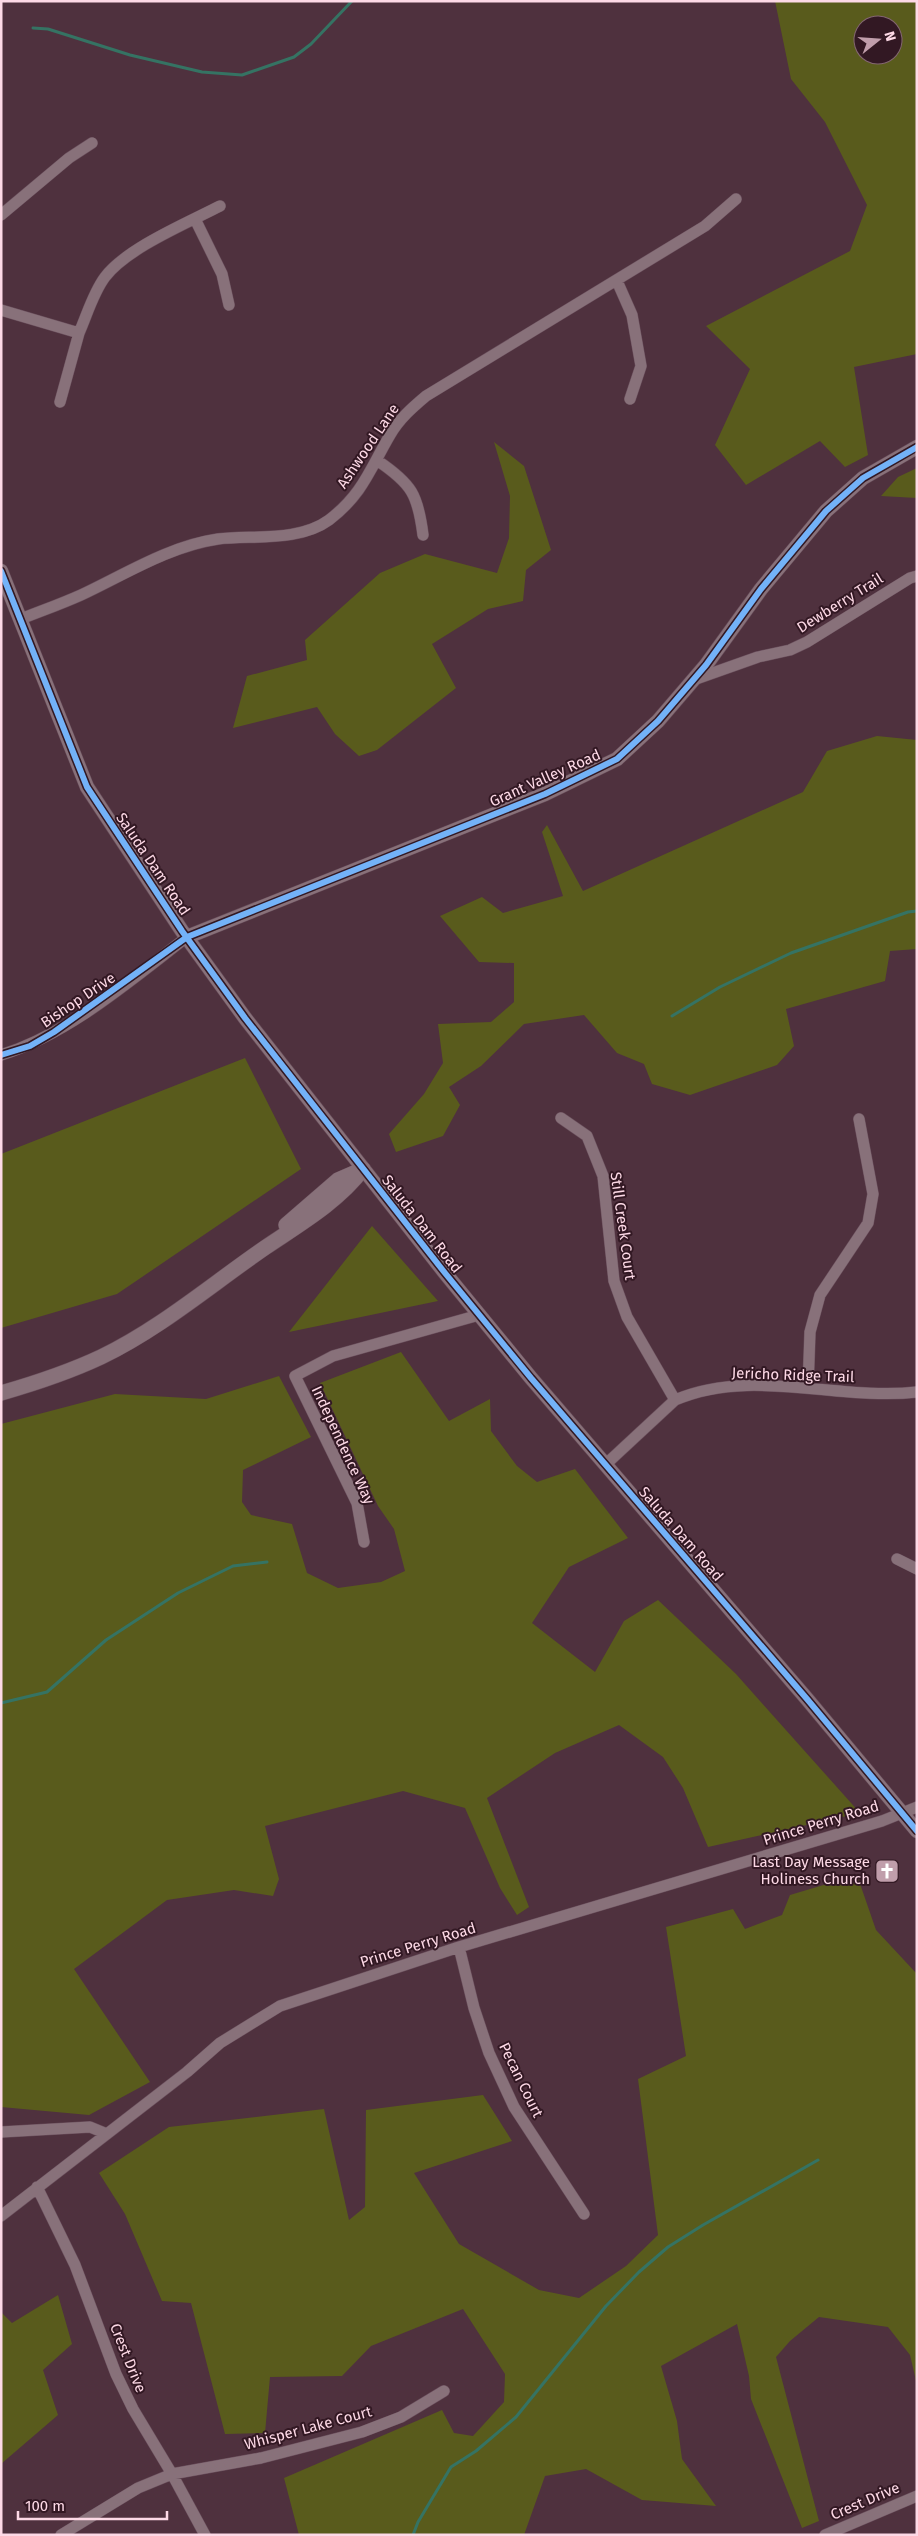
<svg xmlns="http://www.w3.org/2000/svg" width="918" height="2536" font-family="'Fira Sans',sans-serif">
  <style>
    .green { fill: #595b1c; fill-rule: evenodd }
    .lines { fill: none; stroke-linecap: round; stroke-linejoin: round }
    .stream { stroke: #357363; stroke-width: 3 }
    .minor-casing { stroke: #6a4f5c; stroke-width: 12 }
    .tertiary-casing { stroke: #6a4f5c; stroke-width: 15 }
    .secondary-casing { stroke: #6a4f5c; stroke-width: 16 }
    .minor { stroke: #88717a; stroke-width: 11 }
    .tertiary { stroke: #88717a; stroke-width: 14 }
    .secondary { stroke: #88717a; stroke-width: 15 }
    .cycleway-casing { stroke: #321823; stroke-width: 9 }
    .cycleway { stroke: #73b2f8; stroke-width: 6 }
    .labels { text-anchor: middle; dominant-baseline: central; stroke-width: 4; stroke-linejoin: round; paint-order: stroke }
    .street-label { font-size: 15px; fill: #fdd9e6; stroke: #321823 }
    .poi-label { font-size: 15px; fill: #fdd9e6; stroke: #321823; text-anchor: end }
  </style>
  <rect width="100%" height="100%" fill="#4f313e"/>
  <path class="green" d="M775 1H917V354L854 367 868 455 845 467 820 441 746 485 715 445 750 369 706 326 850 251 867 205 825 122 791 79ZM863 25H893V55H863Z
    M494 442 524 466 551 550 526 570 523 601 488 609 432 644 456 688 377 750 359 756 335 734 317 707 233 728 247 676 307 660 305 640 380 573 425 554 497 573 509 538 510 496Z
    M917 468V498L881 496 898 477Z
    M877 736 917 740V949L890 951 885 981 786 1009 794 1046 777 1065 690 1095 652 1084 644 1064 617 1053 584 1015 524 1024 481 1066 449 1087 460 1105 443 1136 396 1152 389 1134 424 1094 443 1063 438 1024 491 1022 514 1002V963L479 962 440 916 482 897 503 913 563 896 542 832 547 825 583 891 803 792 827 751Z
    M245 1058 301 1169 117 1294 1 1328V1154Z
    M372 1226 438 1301 289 1332Z
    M401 1352 449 1421 490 1399 491 1431 517 1466 537 1482 575 1469 628 1538 569 1567 532 1623 595 1672 624 1621 658 1600 736 1674 860 1813 708 1847 683 1788 663 1757 619 1725 555 1753 487 1798 529 1907 517 1915 500 1888 465 1808 403 1791 265 1826 279 1879 273 1896 234 1890 167 1900 74 1969 150 2082 89 2115 1 2107V1424L115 1394 206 1399 279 1376 311 1437 243 1470 242 1502 251 1515 292 1524 307 1573 338 1588 381 1582 405 1571 394 1529 378 1506 320 1383Z
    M857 1875 876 1930 917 1974V2385L910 2355 888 2327 819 2317 790 2341 776 2357 819 2521 802 2528 751 2399 749 2376 737 2324 661 2366 677 2421 682 2459 716 2506 642 2500 586 2469 545 2476 524 2535H299L284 2478 442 2410 454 2433 473 2436 504 2402 505 2374 463 2309 371 2346 342 2376 270 2377 265 2433 225 2434 191 2303 162 2301 125 2214 99 2173 169 2127 324 2109 349 2220 365 2207 366 2110 483 2095 512 2141 414 2173 459 2244 539 2290 579 2298 626 2266 658 2235 638 2079 686 2056 666 1927 733 1909 745 1929 782 1915 790 1895Z
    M58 2295 72 2344 43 2370 58 2415 1 2464V2312L12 2323Z"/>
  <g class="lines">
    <path class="stream" d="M33 28 48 29 130 55 202 72 242 75 294 57 311 44 352 1
      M672 1016 720 987 791 953 908 912 917 911
      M1 1703 47 1692 106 1640 178 1593 233 1566 267 1562
      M413 2535 418 2522 451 2467 476 2451 516 2417 606 2306 639 2272 668 2247 703 2225 818 2160"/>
    <g class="minor-casing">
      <path id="minor" d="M1 215 69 158 92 143
        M195 219 222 274 229 305
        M617 281 632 315 641 366 630 399
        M1 310 79 333C87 315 93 293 105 277 127 248 187 223 220 206
        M60 402 79 333
        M378 461C412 484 418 495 423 535
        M21 619C41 611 61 604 81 595 124 575 169 546 218 539 253 535 299 542 329 520 363 494 370 469 390 435 399 419 413 407 426 396L705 226 736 199
        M693 680 758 657 790 650 807 642 910 578 917 576
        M1 1055C69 1034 131 980 187 937
        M561 1118 587 1136 603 1176 614 1281 627 1317 675 1400
        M808 1388 810 1332 820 1295 868 1223 873 1194 859 1119
        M605 1465 675 1400C751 1367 838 1401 917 1392
        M364 1542 357 1503 295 1376 333 1356 479 1315
        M897 1559 917 1569
        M459 1947 474 2008 489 2053 514 2107 584 2214
        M1 2132 90 2127 107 2134
        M37 2187 75 2265 116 2374 133 2409 172 2474 205 2535
        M1 2216 187 2072 220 2043 280 2006 459 1947 882 1821 917 1807
        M61 2535 138 2488 172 2474 261 2458 362 2432 401 2417 444 2391
        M825 2535 917 2496"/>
    </g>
    <g class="tertiary-casing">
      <path id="tertiary" d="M1 571 87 787 182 931 245 1018 445 1273 531 1378 807 1699 917 1831
        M187 937 545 794 617 759 658 721 706 665 761 589 826 511 863 478 917 447"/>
    </g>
    <g class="secondary-casing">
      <path id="secondary" d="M286 1225 338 1180 361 1170
        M1 1393C36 1383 69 1372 101 1357 161 1328 212 1284 266 1247 300 1224 338 1202 363 1169"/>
    </g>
    <use href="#minor" class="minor"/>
    <use href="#tertiary" class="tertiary"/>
    <use href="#secondary" class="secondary"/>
    <g class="cycleway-casing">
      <path id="cycleway" d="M1 571 87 787 182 931 245 1018 445 1273 531 1378 807 1699 917 1831
        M1 1055 30 1046 54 1032 187 937 545 794 617 759 658 721 706 665 761 589 826 511 863 478 917 447"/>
    </g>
    <use href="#cycleway" class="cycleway"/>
  </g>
  <defs>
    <g id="church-square" transform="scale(1.25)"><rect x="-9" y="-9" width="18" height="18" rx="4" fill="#c09eab" stroke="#321823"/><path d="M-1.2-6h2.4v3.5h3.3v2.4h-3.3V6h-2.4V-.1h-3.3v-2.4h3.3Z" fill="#fff"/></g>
  </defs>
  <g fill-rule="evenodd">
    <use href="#church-square" x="887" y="1871"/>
  </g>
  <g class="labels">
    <g class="street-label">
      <text transform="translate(368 446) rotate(-56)">Ashwood Lane</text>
      <text transform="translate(840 603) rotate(-32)">Dewberry Trail</text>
      <text transform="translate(545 778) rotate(-24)">Grant Valley Road</text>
      <text transform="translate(153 864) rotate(56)">Saluda Dam Road</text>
      <text transform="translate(78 1000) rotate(-34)">Bishop Drive</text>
      <text transform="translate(422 1224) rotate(52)">Saluda Dam Road</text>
      <text transform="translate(623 1226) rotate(82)">Still Creek Court</text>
      <text transform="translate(793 1375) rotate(2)">Jericho Ridge Trail</text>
      <text transform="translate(343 1445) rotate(65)">Independence Way</text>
      <text transform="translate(681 1534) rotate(49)">Saluda Dam Road</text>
      <text transform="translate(821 1823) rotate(-17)">Prince Perry Road</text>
      <text transform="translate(418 1945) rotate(-17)">Prince Perry Road</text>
      <text transform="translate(521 2080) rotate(64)">Pecan Court</text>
      <text transform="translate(128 2358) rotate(68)">Crest Drive</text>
      <text transform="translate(308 2428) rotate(-15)">Whisper Lake Court</text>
      <text transform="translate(865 2501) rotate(-23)">Crest Drive</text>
    </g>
    <g class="poi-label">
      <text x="870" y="1862">Last Day Message<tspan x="870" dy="17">Holiness Church</tspan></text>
    </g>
  </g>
  <rect width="918" height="2536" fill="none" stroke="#fdd9e6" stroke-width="5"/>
  <g transform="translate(878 40) rotate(73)"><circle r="24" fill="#321823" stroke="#836571"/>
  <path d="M0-4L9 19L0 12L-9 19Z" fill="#c09eab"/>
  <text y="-8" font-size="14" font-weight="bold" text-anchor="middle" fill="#fdd9e6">N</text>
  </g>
  <path d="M18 2511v8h149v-8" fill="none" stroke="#fdd9e6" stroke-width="2.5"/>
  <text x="25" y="2511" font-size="15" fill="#fdd9e6" stroke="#321823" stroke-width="4" paint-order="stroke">100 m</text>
</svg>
